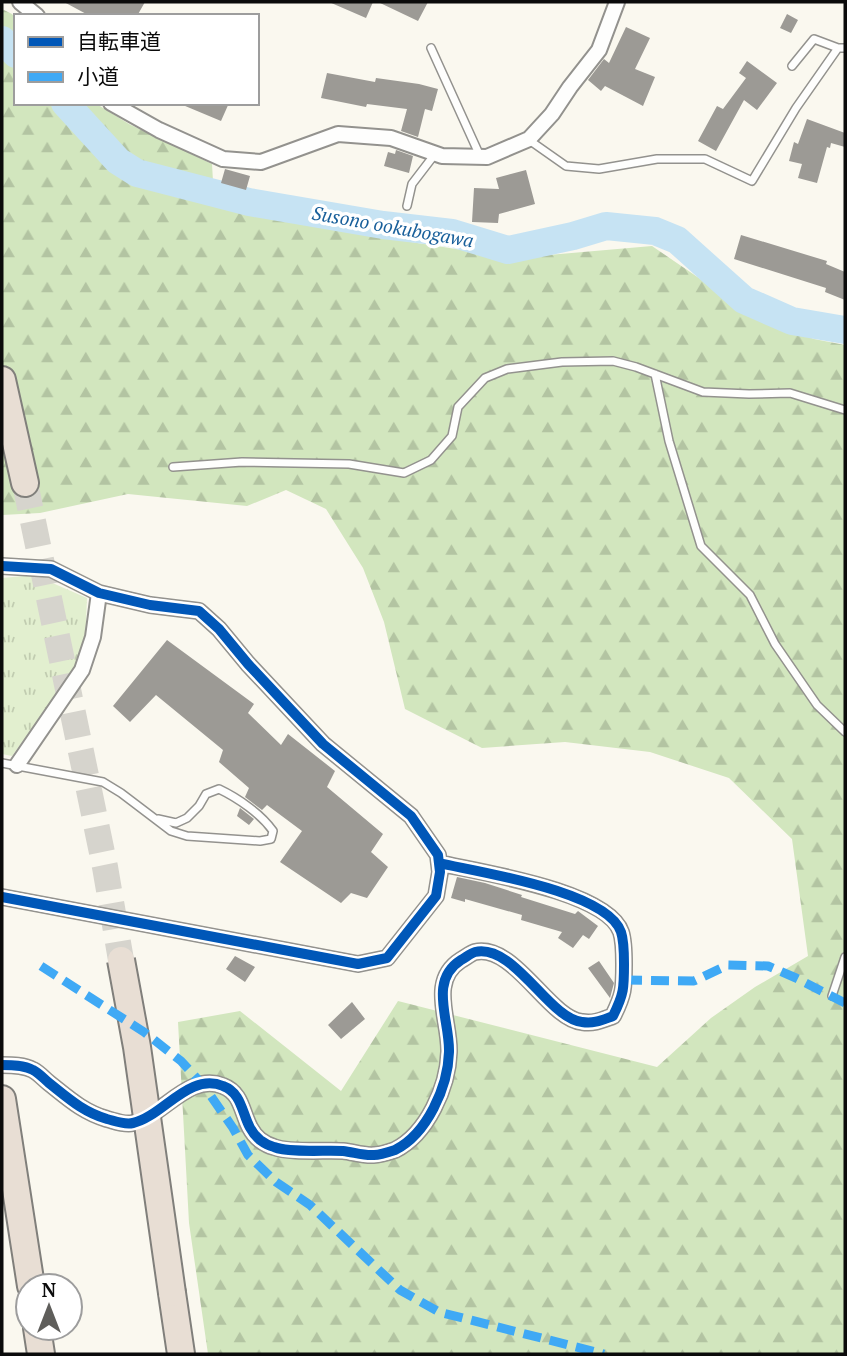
<svg xmlns="http://www.w3.org/2000/svg" width="847" height="1356" font-family="'PT Serif','Noto Sans JP',serif">
  <style>
    .forest { fill: url(#forest-firs) }
    .park { fill: url(#park-tufts) }
    .lines { fill: none; stroke-linecap: round; stroke-linejoin: round }
    .river { stroke: #c6e3f3; stroke-width: 28 }
    .building { fill: #9c9a95 }
    .motorway-tunnel { stroke: #d6d4cd; stroke-width: 26; stroke-dasharray: 26 13; stroke-linecap: butt }
    .service-casing { stroke: #93928e; stroke-width: 10 }
    .minor-casing { stroke: #93928e; stroke-width: 18 }
    .motorway-casing { stroke: #807f7b; stroke-width: 30 }
    .service { stroke: #fefefd; stroke-width: 7 }
    .minor { stroke: #fefefd; stroke-width: 14 }
    .motorway { stroke: #e8ded4; stroke-width: 26 }
    .motorway-bridge-casing { stroke: #807f7b; stroke-width: 30; stroke-linecap: butt }
    .motorway-bridge { stroke: #e8ded4; stroke-width: 26 }
    .quiet { stroke: #3fa9f5; stroke-width: 9; stroke-dasharray: 18 9; stroke-linecap: butt }
    .cycleway-casing { stroke: #fff; stroke-width: 15 }
    .cycleway { stroke: #0057b8; stroke-width: 10 }
    .labels { text-anchor: middle; dominant-baseline: central; stroke-width: 7; stroke-linejoin: round; paint-order: stroke }
    .water-label { font-size: 19px; font-style: italic; fill: #185f9a; stroke: #fff }
  </style>
  <defs>
    <pattern id="forest-firs" width="22" height="20" patternUnits="userSpaceOnUse" patternTransform="scale(1.75)"><rect width="22" height="20" fill="#d2e6be"/><path d="M5 1l3.5 6h-7zM16 11l3.5 6h-7z" fill="#b3c4a2"/></pattern>
    <pattern id="park-tufts" width="24" height="20" patternUnits="userSpaceOnUse" patternTransform="scale(1.75)"><rect width="24" height="20" fill="#e2efcf"/><path d="M3 7l-1-3M5 7V3M7 7l1-3M15 17l-1-3M17 17v-4M19 17l1-3" fill="none" stroke="#c1ccb0"/></pattern>
  </defs>
  <rect width="100%" height="100%" fill="#faf8ef"/>
  <path class="forest" d="M2 9 12 14 16 19V103H95L129 124 212 164 214 198 353 233 514 258 652 246 756 317 814 339 845 345V1354H208L189 1223 178 1022 240 1011 341 1091 398 1001 657 1067 711 1018 755 987 808 956 792 839 729 778 650 752 565 742 482 748 405 709 384 622 363 568 326 509 286 490 247 506 128 494 40 513 2 515Z"/>
  <path class="park" d="M34 575 87 598 85 646 76 669 12 756 2 754V578Z"/>
  <g class="lines">
    <path class="river" d="M2 40 16 54
      M65 103 118 161 137 173 249 202 383 225 452 233 508 250 573 236 606 226 655 231 677 240 744 300 792 321 845 330"/>
  </g>
  <path class="building" d="M64 2H145L137 16H90Z
    M329 2H373L366 18Z
    M378 2H428L418 21Z
    M787 14 798 20 791 33 780 28Z
    M626 27 650 38 635 69 655 77 643 106 605 86 601 91 588 80 604 59 609 63Z
    M747 61 777 83 757 110 744 100 716 151 698 141 717 106 723 109 746 78 739 73Z
    M327 73 375 82 376 78 419 84 438 89 432 111 425 109 418 137 401 131 407 109 367 104 366 107 321 98Z
    M178 103H229L221 121Z
    M807 119 845 133V147L831 143 830 148 827 147 817 183 798 178 802 164 789 161 794 142 798 144Z
    M396 150 413 156 409 173 384 166 388 152 395 154Z
    M225 169 250 176 246 190 221 183Z
    M526 170 535 204 499 214 498 223 472 222 474 188 499 189 496 178Z
    M741 235 827 261 826 264 845 272V300L825 292 826 288 734 259Z
    M167 640 254 704 248 713 281 745 288 734 335 771 327 787 383 834 371 852 388 867 367 898 351 893 341 903 280 862 302 831 267 805 262 810 245 797 249 788 219 762 223 750 156 695 130 722 113 706Z
    M240 808 254 819 249 825 237 816Z
    M457 877 485 883 522 895 521 897 575 914 578 911 598 926 589 939 583 935 573 948 558 938 562 932 521 920 522 915 465 899V902L451 898Z
    M235 956 255 967 245 982 226 969Z
    M599 961 614 983 610 998 588 968Z
    M352 1002 365 1019 341 1039 328 1025Z"/>
  <g class="lines">
    <path class="motorway-tunnel" d="M25 483 105 867 121 960"/>
    <g class="service-casing">
      <path id="service" d="M431 48 480 156
        M792 66 814 39 838 48
        M529 140 566 166 599 169 657 159H705L752 181 796 108 838 48H845
        M407 206 412 184 435 154
        M655 374 669 441 701 546 750 595 775 644 817 705 845 732
        M173 467 242 462 349 464 404 473 431 460 452 436 458 407 485 378 507 369 562 362 613 361 636 367 703 392 749 394 790 393 845 410
        M2 763 103 782 121 793 171 831 187 836 260 841 271 839 273 831C261 814 238 798 219 789L206 794 199 806 187 818 176 823 158 819
        M832 996 845 957"/>
    </g>
    <g class="minor-casing">
      <path id="minor" d="M20 2 37 16
        M111 103 159 130 223 159 261 162 338 134 391 138 442 156 487 157 529 139 552 114 570 87 599 50 617 2
        M2 566 51 569 99 593 150 605 199 611 219 629 248 664 323 744 411 816 438 855 440 872 436 896 387 958 358 964 2 897
        M17 765 82 670 93 637 99 593
        M2 1065C12 1065 24 1065 33 1070 39 1073 44 1079 49 1083 68 1098 83 1112 107 1119 115 1121 124 1125 133 1123 163 1116 189 1072 223 1086 247 1095 240 1124 260 1140 264 1143 270 1146 274 1147 289 1153 325 1150 343 1151 353 1152 364 1156 374 1155 380 1155 389 1152 395 1150 427 1134 448 1087 449 1052 450 1020 428 981 461 960 465 958 471 953 475 952 514 943 549 1019 582 1022 594 1024 602 1020 613 1016 624 994 624 988 624 964 624 955 624 941 621 932 607 891 478 872 439 863"/>
    </g>
    <g class="motorway-casing">
      <path id="motorway" d="M2 380 25 483
        M2 1099 31 1286
        M172 1293 181 1354
        M37 1328 41 1354"/>
    </g>
    <use href="#service" class="service"/>
    <use href="#minor" class="minor"/>
    <use href="#motorway" class="motorway"/>
    <g class="motorway-bridge-casing">
      <path id="motorway-bridge" d="M121 960 137 1047 172 1293"/>
    </g>
    <use href="#motorway-bridge" class="motorway-bridge"/>
    <path class="quiet" d="M41 966 144 1032 181 1061 204 1086 233 1128 248 1155 276 1182 310 1205 400 1290 439 1312 604 1354
      M624 980 694 981 728 965 768 966 796 978 845 1003"/>
    <g class="cycleway-casing">
      <path id="cycleway" d="M2 566 51 569 99 593 150 605 199 611 219 629 248 664 323 744 411 816 438 855 440 872 436 896 387 958 358 964 2 897
        M2 1065C12 1065 24 1065 33 1070 39 1073 44 1079 49 1083 68 1098 83 1112 107 1119 115 1121 124 1125 133 1123 163 1116 189 1072 223 1086 247 1095 240 1124 260 1140 264 1143 270 1146 274 1147 289 1153 325 1150 343 1151 353 1152 364 1156 374 1155 380 1155 389 1152 395 1150 427 1134 448 1087 449 1052 450 1020 428 981 461 960 465 958 471 953 475 952 514 943 549 1019 582 1022 594 1024 602 1020 613 1016 624 994 624 988 624 964 624 955 624 941 621 932 607 891 478 872 439 863"/>
    </g>
    <use href="#cycleway" class="cycleway"/>
  </g>
  <g class="labels">
    <g class="water-label">
      <text transform="translate(393 226) rotate(10)">Susono ookubogawa</text>
    </g>
  </g>
  <rect width="847" height="1356" fill="none" stroke="#0b0b0b" stroke-width="7"/>
  <rect x="14" y="14" width="245" height="91" fill="#ffffff" stroke="#9d9d9d" stroke-width="2"/>
  <rect x="28" y="37" width="35" height="10" fill="#0057b8" stroke="#9d9d9d" stroke-width="2"/>
  <text x="77" y="49" font-size="21" fill="#0b0b0b">自転車道</text>
  <rect x="28" y="72" width="35" height="10" fill="#3fa9f5" stroke="#9d9d9d" stroke-width="2"/>
  <text x="77" y="84" font-size="21" fill="#0b0b0b">小道</text>
  <g transform="translate(49 1307)"><circle r="33" fill="#ffffff" stroke="#9d9d9d" stroke-width="2"/>
  <path d="M0-5L12 26L0 18L-12 26Z" fill="#5f5e5b"/>
  <text y="-10" font-size="19" font-weight="bold" text-anchor="middle" fill="#0b0b0b">N</text>
  </g>
</svg>
